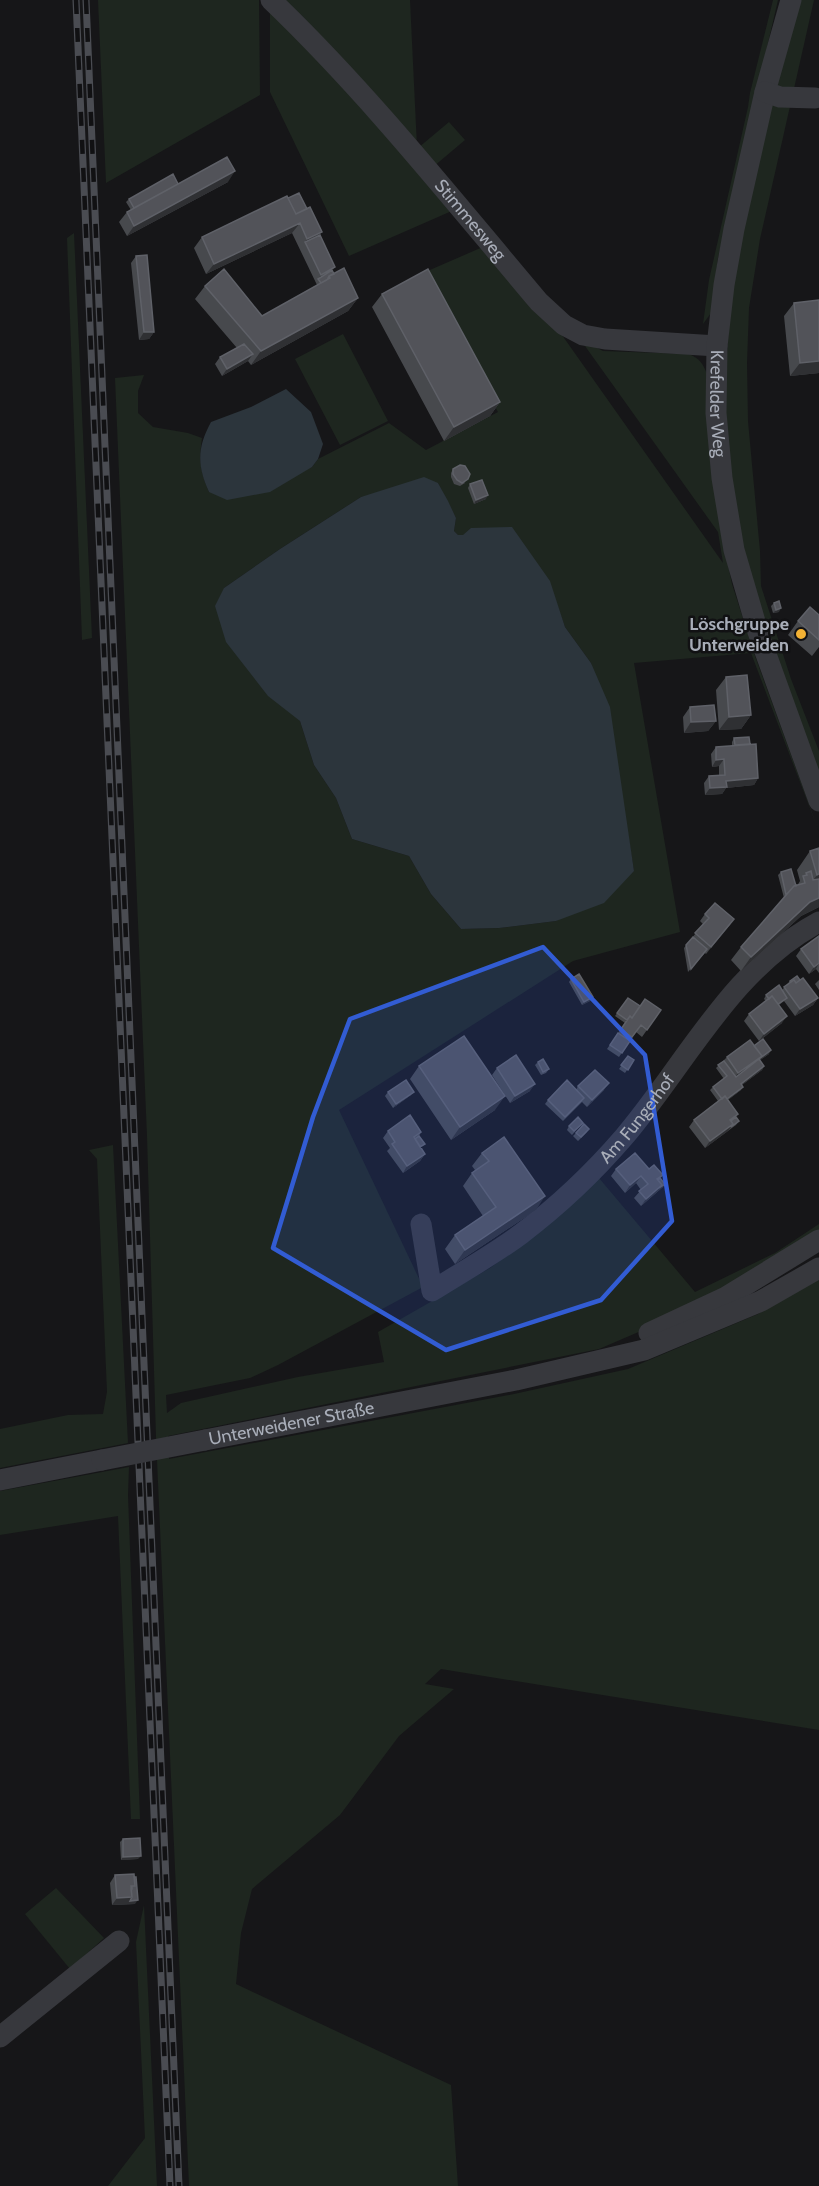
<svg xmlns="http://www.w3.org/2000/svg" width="819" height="2186" font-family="Cabin,sans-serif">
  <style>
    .green { fill: #1e261f; fill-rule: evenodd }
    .water { fill: #2c353c }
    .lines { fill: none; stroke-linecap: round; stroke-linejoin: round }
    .minor { stroke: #37383d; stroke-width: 21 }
    .rail-casing { stroke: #4a4c52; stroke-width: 7 }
    .rail { stroke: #111113; stroke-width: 4.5; stroke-dasharray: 14; stroke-linecap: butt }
    .minor-bridge { stroke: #37383d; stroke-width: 21 }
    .wall { fill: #47494d }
    .shaded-wall { fill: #2f3033 }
    .building { fill: #525359; stroke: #5f6168; stroke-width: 1.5 }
    .marked { fill: #325cd3; fill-opacity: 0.2; stroke: #325cd3; stroke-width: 4.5; stroke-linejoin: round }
    .poi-dot { fill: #f2b134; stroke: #111113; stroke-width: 2 }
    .labels { text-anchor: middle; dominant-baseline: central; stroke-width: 5; stroke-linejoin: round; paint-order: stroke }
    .street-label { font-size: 18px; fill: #a8adb8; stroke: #111113 }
    .poi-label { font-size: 18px; font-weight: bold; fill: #a8adb8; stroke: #111113; text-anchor: end }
  </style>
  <rect width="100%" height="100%" fill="#161618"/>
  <path class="green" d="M98 0H259L260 95 106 183Z
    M279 0H410L417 147Z
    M773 0H778L718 258 711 313 703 324 709 280 748 107 750 93Z
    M797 0H814L760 239 749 308 747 363 748 421 760 551 761 586 791 679 819 751V776L779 671 737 532 726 425 725 387 730 306 740 237Z
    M270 5 454 210 349 256 270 92Z
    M449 122 465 140 433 167 418 148Z
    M74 233 92 638 82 640 67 238Z
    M485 246 557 328 723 563 718 532 580 339 603 351 688 354C700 358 703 364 708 376L720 527 732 584 755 656 819 832 751 653 634 663 680 932 573 961 339 1110 423 1287 278 1365 250 1378 166 1395 167 1413 181 1403 298 1377 384 1362 378 1332 490 1268 532 1237 599 1178 695 1292 775 1253 819 1224V1231L692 1309 599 1349 168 1436 169 1459 514 1394 628 1369 758 1314 819 1279V1730L441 1669 425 1684 454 1689 399 1736 340 1815 252 1889 241 1933 236 1984 451 2085 458 2186H189L156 1437 147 1136 115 378 144 375 138 391V413L153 427 188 433 202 438C199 460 200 471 209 492L312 467 318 459 389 423 426 450 498 412 423 273ZM438 483 456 518 454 531 458 535H463L549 581 565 627 591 663 625 816 634 871 556 921 499 928 461 929 431 894 409 856 352 839 336 798 314 765 300 721 224 588 280 549 361 497Z
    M343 334 388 421 340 445 295 359Z
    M113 1145 128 1443 0 1468V1429L68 1415 103 1414 107 1392 97 1159 89 1150Z
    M129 1467 128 1495 140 1819H131L118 1516 0 1535V1491Z
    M56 1888 104 1938 70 1969 25 1914Z
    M144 1905 157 2186H108L145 2138 136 1942Z"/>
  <path class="water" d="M286 389 311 412 323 444 318 459 312 467 270 492 227 500 209 492C197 465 197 448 211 422L251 407Z
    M424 477 438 483 448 501 456 518 454 531 458 535H463L471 528 512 527 550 581 565 627 591 663 610 707 634 871 604 903 556 921 499 928 461 929 431 894 409 856 352 839 336 798 314 765 300 721 268 696 226 642 215 606 224 588 280 549 361 497Z"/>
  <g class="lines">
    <g class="minor">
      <path id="s1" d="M271 0C368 93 452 199 539 302L564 325 583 335 605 339 717 346"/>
      <path id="s2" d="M791 0 765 92 734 229 724 285 717 346 716 413 722 478 734 550 758 632 819 801"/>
      <path d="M765 92 780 97 815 98"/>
      <path id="s3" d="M421 1224 432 1291C462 1272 493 1255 521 1234 558 1206 593 1173 624 1137 686 1064 731 969 819 922"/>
      <path d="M649 1333 726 1297 819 1240"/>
      <path id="s4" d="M205 1440 516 1380 644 1350 761 1301 819 1268"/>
      <path d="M0 1480 102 1460"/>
      <path d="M0 2037 119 1941"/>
    </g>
    <g class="rail-casing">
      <path id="rail" d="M76 0 170 2186
        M86 0 179 2186"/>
    </g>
    <use href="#rail" class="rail"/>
    <path class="minor-bridge" d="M102 1460 205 1440"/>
  </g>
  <path class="wall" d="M228 182 127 236 119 222 127 212 131 210 126 202 129 199 178 184Z
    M287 196 320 235 335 267 332 270 334 274 358 298 348 311 251 365 248 361 222 376 215 364 220 357 237 348 195 299 205 286 262 316 317 285 292 233 206 274 194 248 202 237Z
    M136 256 154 332 149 339 139 340 131 263Z
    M382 294 500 402 490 416 444 441 372 307Z
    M794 303 819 373 790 376 784 316Z
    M453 469 465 483 460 486 454 484 451 477V473Z
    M470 484 486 499 474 504 468 488Z
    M774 603 779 612 773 613 771 606Z
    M819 615V647L812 656 788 635 798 621Z
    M726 677 751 715 741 729 719 730 716 690Z
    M690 707 716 721 708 731 684 733 683 717Z
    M734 738 750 744 758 778 754 785 726 788 722 794 705 795 704 783 709 776 719 775V766L712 767 711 754 716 747 732 746V742Z
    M819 848V907L801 916 741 971 731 960 741 947 784 898 778 875 781 872 797 886 800 881 797 870 810 851Z
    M705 914 734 919 706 954 705 953 688 972 684 948 703 924 700 921Z
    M819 936V973L816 969 809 974 796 956 801 949Z
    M571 979 593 997 590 1001 582 1005 569 982Z
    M800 980 818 998 813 1005 795 1016 784 1001 779 1005 782 1023 759 1041 744 1021 749 1014 766 1001 764 999 766 995 782 990 790 981Z
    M819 980V990L815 984Z
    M628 998 640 1006 661 1010 642 1037 636 1032 619 1057 607 1049 625 1023 615 1016Z
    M754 1046 769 1054 760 1060 764 1066 762 1070 742 1085 741 1090 728 1100 736 1117 739 1121 736 1125 705 1148 689 1127 694 1120 718 1101 710 1090 713 1087 724 1079 716 1068 727 1057Z
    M628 1056 634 1060 625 1073 619 1069Z
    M538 1062 549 1069 546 1073 541 1075 535 1065Z
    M419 1066 495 1110 451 1140 410 1079Z
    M497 1068 530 1091 510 1103 492 1075Z
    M578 1086 604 1090 587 1107 582 1102 563 1121 545 1104 548 1100 576 1090Z
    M388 1092 411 1095 393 1108 385 1096Z
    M583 1123 572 1135 567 1130 569 1126Z
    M388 1131 421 1132 419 1136 421 1148 425 1154 420 1161 403 1173 387 1151 390 1148 383 1138Z
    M587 1132 578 1141 573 1136 576 1133Z
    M482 1153 536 1210 455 1264 445 1249 455 1235 483 1216 463 1186 472 1173 475 1170 472 1166Z
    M616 1169H649L663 1175 660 1178 665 1184 663 1187 641 1206 634 1198 641 1190 636 1183 625 1193 611 1176Z
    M123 1839 138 1859 121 1860 120 1842Z
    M115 1875 135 1904 112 1905 110 1883Z"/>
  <path class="shaded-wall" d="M235 171 228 182 127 236 134 226Z
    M300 223 292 233 206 274 214 264Z
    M322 232 315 242H305L307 239Z
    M335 267 330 274 318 279 321 275Z
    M358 298 348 311 251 365 261 351Z
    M144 332H154L149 339 139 340Z
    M253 354 248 361 222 376 227 369Z
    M819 361V373L790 376 800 363Z
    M500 402 490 416 444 441 454 427Z
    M488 495 486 499 474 504 476 500Z
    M781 608 779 612 773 613 776 610Z
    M751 715 741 729 719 730 729 717Z
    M716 721 708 731 684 733 691 722Z
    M724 759 719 766 712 767 716 760Z
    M758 778 754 785 726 788 722 794 705 795 710 788 726 781Z
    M819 874V890L803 894 817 875Z
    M819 898V907L801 916 741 971 751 957 810 902Z
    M734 919 729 926 706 954 711 947Z
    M819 963 816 969 809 974 814 967Z
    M593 997 590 1001 582 1005 584 1002Z
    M818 998 813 1005 795 1016 800 1009Z
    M787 1016 782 1023 759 1041 764 1034Z
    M771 1050 769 1054 733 1080 738 1073 762 1056Z
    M764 1066 762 1070 739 1087 741 1084Z
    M609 1083 604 1090 587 1107 592 1100Z
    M535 1084 530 1091 510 1103 515 1096Z
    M743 1087 741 1090 721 1105 724 1101Z
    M414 1092 411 1095 393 1108 396 1104Z
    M505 1096 495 1110 451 1140 460 1127Z
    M733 1124 728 1131 705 1148 710 1141Z
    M425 1154 420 1161 403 1173 407 1166Z
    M641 1176 636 1183 625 1193 630 1185Z
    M665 1184 663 1187 641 1206 646 1199 662 1185Z
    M545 1196 536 1210 455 1264 465 1250Z
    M141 1856 138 1859 121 1860 123 1857Z
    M132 1897 138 1900 135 1904 112 1905 117 1898Z"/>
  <path class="building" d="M227 157 235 171 134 226 127 212Z
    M173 174 178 184 134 208 129 199Z
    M299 193 307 209 296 214 288 198Z
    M287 196 296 214 310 207 322 232 307 239 300 223 214 264 202 237Z
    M320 235 335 267 321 275 305 242Z
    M147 255 154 332H144L136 256Z
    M344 268 358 298 261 351 205 286 224 269 262 316 330 278 329 276Z
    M428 269 500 402 454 427 382 294Z
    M332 270 334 274 329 276 327 280 321 283 318 279Z
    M819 300V361L800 363 794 303Z
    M244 344 253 354 227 369 220 357Z
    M460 465 465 466 470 474 468 479 462 483 457 480 453 474V469Z
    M482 480 488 495 476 500 470 484Z
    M779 601 781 608 776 610 774 603Z
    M810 607 819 615V640L798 621Z
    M747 675 751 715 729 717 726 677Z
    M714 705 716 721 691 722 690 707Z
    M749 737 750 744 735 745 734 738Z
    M756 744 758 778 726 781 727 787 710 788 709 776 725 775 724 759 716 760V747Z
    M819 848V874L817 875 810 851Z
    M791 869 796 886H794L786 895 781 872Z
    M811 871 813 880 819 879V898L810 902 751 957 741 947 794 886 805 883 803 876 807 875 806 873Z
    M715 903 734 919 711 947 695 933 709 918 705 914Z
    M819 936V963L814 967 801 949Z
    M693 937 707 949 691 969 686 945Z
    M579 974 593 997 584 1002 571 979Z
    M797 976 800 980 796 983 794 980 791 982 790 981Z
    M803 978 818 998 800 1009 784 987 794 980 796 983Z
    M779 985 787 998 778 1004 772 996 769 999 766 995Z
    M772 996 787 1016 764 1034 749 1014Z
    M628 998 640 1006 632 1018 630 1016 627 1020 617 1013Z
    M645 999 661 1010 647 1030 641 1025 632 1037 621 1029 630 1016 632 1018Z
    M618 1033 630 1041 622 1053 610 1045Z
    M464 1036 505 1096 460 1127 419 1066Z
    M763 1039 771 1050 759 1059 762 1056 754 1046Z
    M750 1040 762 1056 738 1073 727 1057Z
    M516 1055 535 1084 515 1096 497 1068Z
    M628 1056 634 1060 628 1070 621 1065Z
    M543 1059 549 1069 543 1072 538 1062Z
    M759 1059 764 1066 741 1084 743 1087 727 1099 725 1096 722 1099 713 1087 727 1076 718 1065 724 1061 736 1077Z
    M595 1070 609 1083 592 1100 578 1086Z
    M406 1080 414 1092 396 1104 388 1092Z
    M567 1080 584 1098 565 1117 548 1100Z
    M725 1096 738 1114 730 1120 733 1124 710 1141 694 1120Z
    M410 1115 421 1132 414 1137 425 1154 407 1166 392 1144 395 1142 388 1131Z
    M578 1117 583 1123 574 1131 569 1126Z
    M736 1117 739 1121 731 1127 733 1124 731 1121Z
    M584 1124 589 1129 581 1137 576 1133Z
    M419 1136 425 1144 420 1147 415 1139Z
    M504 1137 545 1196 465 1250 455 1235 496 1207 472 1173 489 1161 482 1153Z
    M635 1153 649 1169 654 1165 663 1175 657 1179 662 1185 646 1199 639 1191 648 1184 641 1176 630 1185 616 1169Z
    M660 1178 665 1184 659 1188 662 1185 658 1180Z
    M140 1838 141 1856 123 1857V1839Z
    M134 1874 135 1886H131L132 1897 117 1898 115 1875Z
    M134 1877H136L138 1900 130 1901 132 1897 131 1889H132V1886H135Z"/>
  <path class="marked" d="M543 947 645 1055 672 1221 601 1300 446 1350 273 1248 313 1117 350 1019Z"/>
  <circle class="poi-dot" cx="801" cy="634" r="6"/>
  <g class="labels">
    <g class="street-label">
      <text stroke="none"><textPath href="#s1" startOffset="297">Stimmesweg</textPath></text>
      <text stroke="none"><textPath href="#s2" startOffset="412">Krefelder Weg</textPath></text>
      <text stroke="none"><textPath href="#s3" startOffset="338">Am Fungerhof</textPath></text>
      <text stroke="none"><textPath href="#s4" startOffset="88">Unterweidener Straße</textPath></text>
    </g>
    <g class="poi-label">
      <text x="789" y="624">Löschgruppe<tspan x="789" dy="21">Unterweiden</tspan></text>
    </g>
  </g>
</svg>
